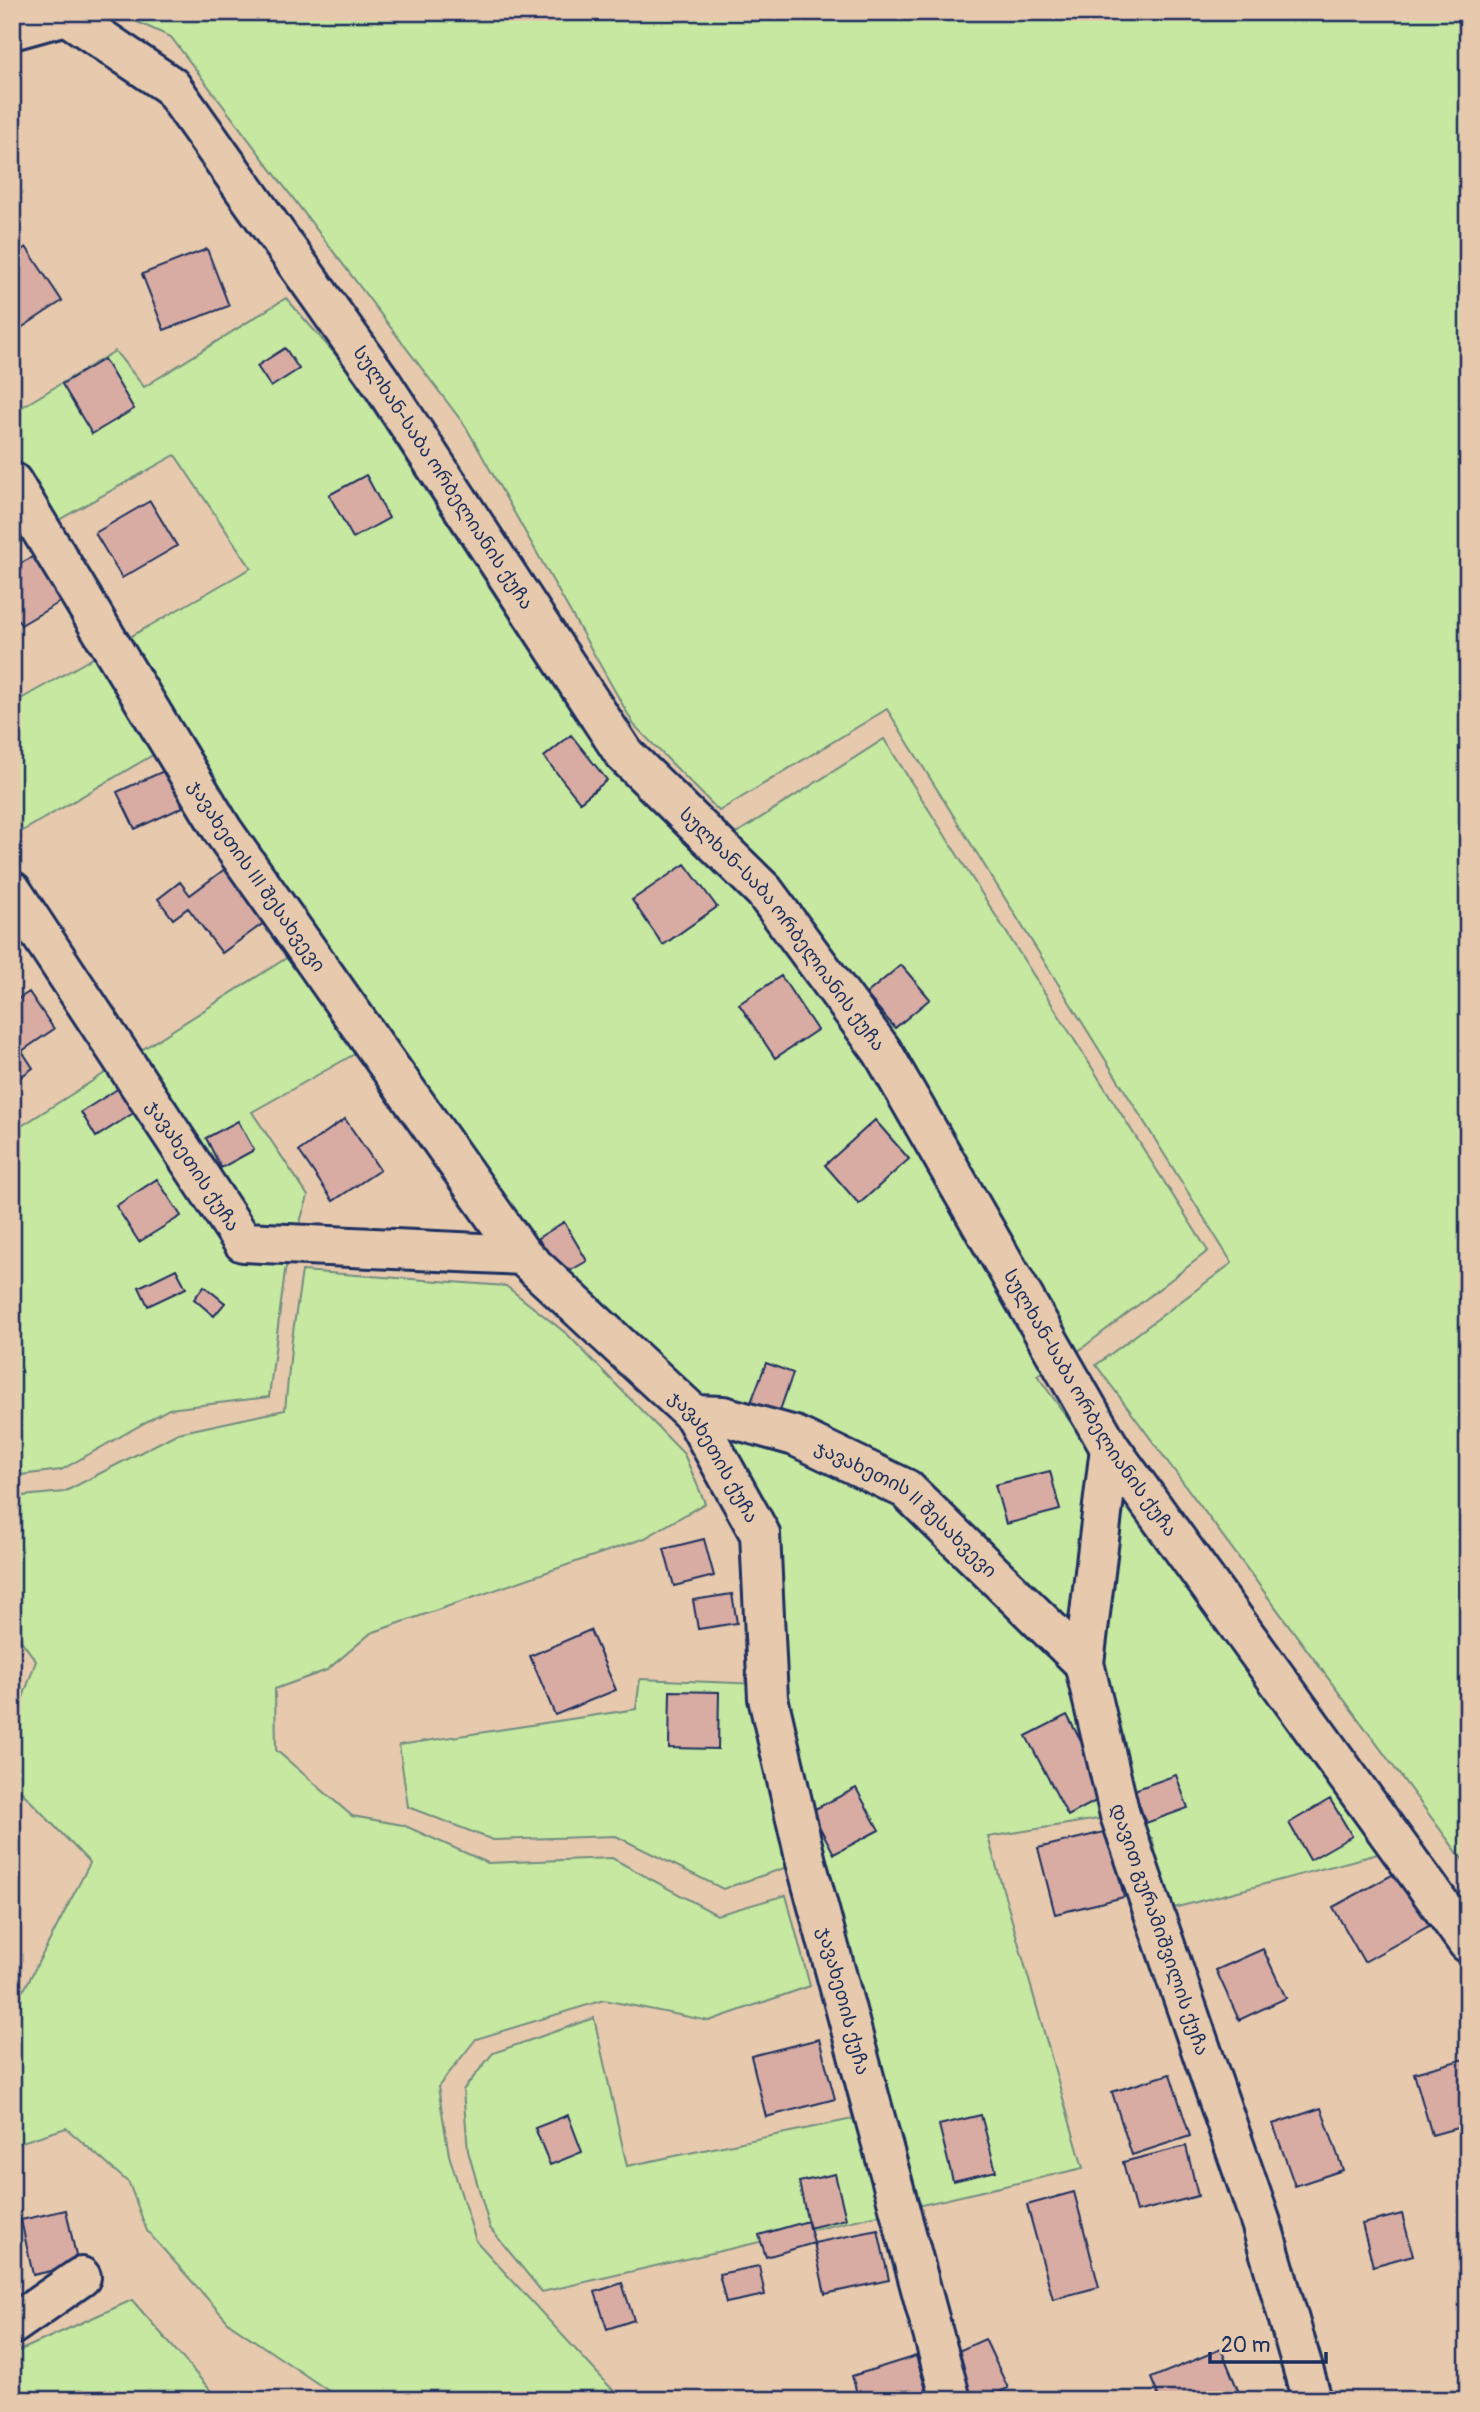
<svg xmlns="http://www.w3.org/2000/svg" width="1480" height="2412" font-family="Pangolin,'Noto Sans Georgian',sans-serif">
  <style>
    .green { fill: #c7e8a0; stroke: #718c7f; stroke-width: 2 }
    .building { fill: #d8aca3; stroke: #1b2f5e; stroke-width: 2 }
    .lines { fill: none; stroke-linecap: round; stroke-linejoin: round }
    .minor-casing { stroke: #1b2f5e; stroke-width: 44 }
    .minor { stroke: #e7caae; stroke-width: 38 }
    .labels { text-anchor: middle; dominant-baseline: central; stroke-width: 6; stroke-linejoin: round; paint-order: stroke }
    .street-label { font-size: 19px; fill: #1b2f5e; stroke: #e7caae }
  </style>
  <rect width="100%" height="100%" fill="#e7caae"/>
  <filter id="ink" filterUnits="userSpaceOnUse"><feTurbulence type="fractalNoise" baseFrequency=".0143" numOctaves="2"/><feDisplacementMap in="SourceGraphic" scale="14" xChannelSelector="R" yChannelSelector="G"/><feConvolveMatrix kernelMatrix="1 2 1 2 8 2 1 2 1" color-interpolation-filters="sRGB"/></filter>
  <g filter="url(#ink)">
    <path class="green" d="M115 12H1468V1867L1096 1365 1232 1263 887 709 719 811 634 725 466 427 171 37Z
      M286 298 342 362 581 727 630 785 707 852 884 739 1208 1251 1072 1356 1037 1375 1378 1854 1170 1909 1152 1838 1104 1818 988 1837 1083 2168 542 2292 490 2228 468 2151 463 2090 493 2053 594 2018 627 2166 853 2119 790 1866 723 1889 616 1836 493 1840 408 1807 399 1745 636 1709 640 1679 784 1685 780 1550 694 1390 516 1227 390 1034 252 1112 308 1196 285 1271 269 1397 169 1409 61 1470 12 1476V1132L318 938 228 802 189 734 12 837V704L251 568 175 455 12 546V413L115 351 144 387Z
      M302 1271 506 1286 567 1334 684 1454 705 1503 645 1538 371 1633 327 1670 275 1689 276 1750 352 1816 403 1825 488 1863 612 1858 717 1915 786 1895 810 1986 709 2021 604 2000 476 2039 438 2087 449 2155 476 2241 622 2400H342L230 2324 147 2231 129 2183 66 2128 12 2145V2002L25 1988 90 1863 18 1788 14 1723 36 1661 12 1628V1497L64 1492 178 1433 285 1410 292 1339Z
      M132 2300 219 2400H12V2354Z"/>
    <path class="building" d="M26 247 62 301 12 334V256Z
      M207 249 229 306 164 330 142 274Z
      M285 348 299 369 271 387 257 366Z
      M104 359 134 409 92 434 62 384Z
      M366 475 389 518 353 538 329 495Z
      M150 501 177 546 122 578 95 533Z
      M34 556 60 602 21 625 12 610V568Z
      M571 735 607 780 580 802 544 757Z
      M166 770 183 807 135 829 117 792Z
      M685 864 717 907 663 945 632 900Z
      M229 866 268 920 222 953 188 908 173 919 158 899 180 882 190 895Z
      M901 965 930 999 895 1028 866 994Z
      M781 976 817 1030 775 1058 739 1004Z
      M29 992 54 1029 22 1051 33 1068 12 1083V1003Z
      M119 1088 135 1112 96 1137 81 1112Z
      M345 1119 380 1170 333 1201 299 1151Z
      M875 1120 909 1159 859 1204 825 1165Z
      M238 1121 254 1150 221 1168 206 1138Z
      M157 1179 181 1216 139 1242 116 1206Z
      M564 1222 587 1261 561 1276 538 1238Z
      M176 1269 186 1288 148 1306 139 1287Z
      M204 1286 225 1303 214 1316 194 1299Z
      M766 1363 793 1373 778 1416 750 1405Z
      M1050 1471 1060 1510 1006 1524 995 1485Z
      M704 1539 714 1576 674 1586 664 1549Z
      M732 1594 737 1623 698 1629 693 1600Z
      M590 1630 616 1690 555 1715 530 1656Z
      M670 1691 719 1692 718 1749 669 1748Z
      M1067 1715 1109 1794 1068 1816 1026 1736Z
      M1176 1775 1188 1808 1146 1823 1134 1790Z
      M856 1788 879 1830 834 1854 811 1811Z
      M1330 1799 1352 1836 1310 1860 1289 1823Z
      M1108 1831 1124 1897 1055 1914 1038 1848Z
      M1403 1869 1434 1923 1364 1962 1333 1907Z
      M1263 1949 1286 1998 1239 2020 1216 1970Z
      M819 2039 835 2099 766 2117 751 2056Z
      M1468 2058V2125L1432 2135 1414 2073Z
      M1170 2074 1190 2136 1132 2155 1112 2092Z
      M1321 2108 1343 2170 1295 2186 1273 2124Z
      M568 2115 582 2152 550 2165 535 2128Z
      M981 2115 996 2171 953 2181 939 2125Z
      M1186 2146 1198 2196 1136 2212 1123 2162Z
      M835 2174 846 2219 809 2228 799 2182Z
      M1074 2192 1099 2287 1053 2299 1027 2205Z
      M66 2210 78 2265 33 2275 21 2220Z
      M1402 2214 1413 2255 1373 2266 1362 2224Z
      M808 2221 814 2243 766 2257 759 2235Z
      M878 2230 889 2280 825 2294 814 2243Z
      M759 2266 765 2295 726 2303 719 2274Z
      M622 2283 634 2320 607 2329 595 2292Z
      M985 2339 1008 2388 982 2400H962L943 2358Z
      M1221 2349 1240 2395 1227 2400H1160L1151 2378Z
      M916 2356 929 2400H859L852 2376Z"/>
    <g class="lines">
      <g class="minor-casing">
        <g id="minor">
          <path id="s1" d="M12 30 66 15 171 86 379 379 624 754 764 891 882 1051 1110 1448 1468 1943"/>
          <path id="s2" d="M12 482 223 831 522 1255"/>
          <path id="s3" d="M12 891 243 1242 522 1255 694 1415 760 1534 768 1698 806 1862 951 2400"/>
          <path id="s4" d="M694 1415 723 1416 795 1436 906 1489 1084 1663"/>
          <path id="s5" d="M1110 1448 1084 1663 1120 1815 1261 2223 1312 2400"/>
          <path d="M12 2325 81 2277"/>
        </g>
      </g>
      <use href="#minor" class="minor"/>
    </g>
  </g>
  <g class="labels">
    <g class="street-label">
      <text stroke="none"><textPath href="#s1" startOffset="660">სულხან-საბა ორბელიანის ქუჩა</textPath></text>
      <text stroke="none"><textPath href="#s2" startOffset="464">ჯავახეთის III შესახვევი</textPath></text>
      <text stroke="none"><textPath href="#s1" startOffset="1227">სულხან-საბა ორბელიანის ქუჩა</textPath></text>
      <text stroke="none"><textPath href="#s3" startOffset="329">ჯავახეთის ქუჩა</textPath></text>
      <text stroke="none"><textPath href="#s1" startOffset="1794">სულხან-საბა ორბელიანის ქუჩა</textPath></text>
      <text stroke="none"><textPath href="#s3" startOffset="980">ჯავახეთის ქუჩა</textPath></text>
      <text stroke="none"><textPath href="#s4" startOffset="238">ჯავახეთის II შესახვევი</textPath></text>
      <text stroke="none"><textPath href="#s5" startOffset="494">დავით გურამიშვილის ქუჩა</textPath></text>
      <text stroke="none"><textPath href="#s3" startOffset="1547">ჯავახეთის ქუჩა</textPath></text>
    </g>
  </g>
  <rect width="1480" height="2412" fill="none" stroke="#e7caae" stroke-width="42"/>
  <rect x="21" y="21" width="1438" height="2370" fill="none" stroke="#1b2f5e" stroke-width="2.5" filter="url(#ink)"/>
  <path d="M1210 2352v10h116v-10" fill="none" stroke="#1b2f5e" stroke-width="3.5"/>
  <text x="1221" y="2352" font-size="21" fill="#1b2f5e" stroke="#e7caae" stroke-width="5" paint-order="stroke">20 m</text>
</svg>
